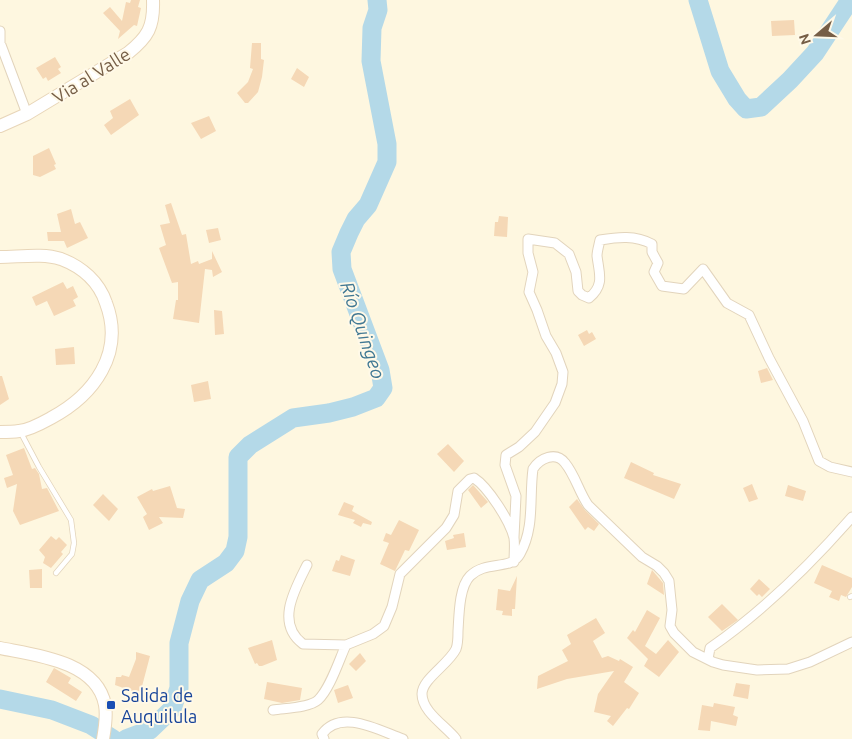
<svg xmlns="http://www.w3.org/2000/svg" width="852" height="739" font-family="Ubuntu,sans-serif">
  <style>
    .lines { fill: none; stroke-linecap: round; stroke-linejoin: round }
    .river { stroke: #b4d9e8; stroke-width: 19 }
    .building { fill: #f5d8b6 }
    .lane-casing { stroke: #e2d4bc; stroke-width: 6 }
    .street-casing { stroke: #e2d4bc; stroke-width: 11 }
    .secondary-casing { stroke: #e8d6b9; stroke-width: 14 }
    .lane { stroke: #fff; stroke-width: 4.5 }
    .street { stroke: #fff; stroke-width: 9 }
    .secondary { stroke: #fff; stroke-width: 12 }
    .transit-dot { fill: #1a4fb4; stroke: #fff9e8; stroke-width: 2 }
    .labels { text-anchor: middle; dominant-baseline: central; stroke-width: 4; stroke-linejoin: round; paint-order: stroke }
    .street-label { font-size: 18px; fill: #765e46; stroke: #fff9e8 }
    .transit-label { font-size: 18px; fill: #164399; stroke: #fff9e8; text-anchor: start }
    .water-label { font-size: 19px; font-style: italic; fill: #417893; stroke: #fff9e8 }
  </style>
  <rect width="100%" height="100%" fill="#fef7e0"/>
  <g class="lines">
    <path class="river" d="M698 0 720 71 737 99 746 109 761 107 790 80 815 53 850 0
      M0 699 52 710 91 725 113 739
      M126 739 150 730 172 709 179 688V643L190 601 200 580 226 563 235 551 238 537V457L250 445 293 418 329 413 353 407 376 398 383 388 380 370 342 269 341 252 349 233 356 219 368 205 387 162V144L371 61 372 28 378 10 377 0"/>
  </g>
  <path class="building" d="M131 0H140L138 7 141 8 137 26 134 25 118 39 120 31 103 13 110 7 122 21 126 2 130 3Z
    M794 20 795 35 772 36 771 21Z
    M252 43H261V59L264 60 262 77 258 92 248 103H245L237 93 248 82 253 69 250 68Z
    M55 57 61 67 58 69 61 73 48 81 46 77 43 79 36 68Z
    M297 68 309 77 304 87 291 79Z
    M130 99 139 115 111 135 104 125 113 118 110 111Z
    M209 116 216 131 201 139 191 123Z
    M49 148 56 164 54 165 56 169 40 177 33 175V156Z
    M171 203 182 235 186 234 191 264 198 261 199 264 212 259V251L222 272 213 277 212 270 205 269 199 323 173 319 176 300H178V282L172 283 159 248 166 245 160 225 170 223 165 205Z
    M71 209 75 224 80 222 88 238 67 248 64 241H48L47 232H61L57 214Z
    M499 216 508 217 507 237 494 236 495 222H498Z
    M218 228 221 240 209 243 206 230Z
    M63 282 67 289 73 286 78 297 73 300 76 306 54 316 47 301 36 306 32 297Z
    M214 310 222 311 224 334 215 335Z
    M587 330 589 334 592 332 596 339 584 346 578 335Z
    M74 347 75 364 56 365 55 349Z
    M767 368 773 380 761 383 758 371Z
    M0 376H2L9 399 0 405Z
    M208 381 211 399 194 402 191 385Z
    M448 444 464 461 454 472 437 454Z
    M24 448 32 469 35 468 39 474 42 489 47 488 59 511 20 525 13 511 17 484 7 488 4 478 13 475 6 455Z
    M631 462 654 473 653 475 681 484 674 499 624 478Z
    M752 484 758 499 749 502 743 488Z
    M473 485 488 502 481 508 468 490Z
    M788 485 806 491 803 501 785 496Z
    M170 486 177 508 185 509 183 518 159 517 163 523 149 530 143 517 147 514 137 497 152 489 153 491Z
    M103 494 118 509 109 521 93 505Z
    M577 499 584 509 599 524 594 531 588 527 585 530 569 507Z
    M344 502 354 506 352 511 372 522 371 525 363 523 361 527 353 523 355 520 338 515Z
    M399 520 419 530 409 551 405 550 395 571 380 564 389 543 383 541 386 533 391 535Z
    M464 533 466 547 447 550 445 541 454 538 453 535Z
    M51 536 56 540 59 537 67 545 61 552 63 554 51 568 43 563 45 557 39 550Z
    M341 555 355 560 350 576 332 571 336 560 339 561Z
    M822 565 852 578V587L846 597 841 595 839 601 829 597 832 591 814 583Z
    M42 569V588H30L29 570Z
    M652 570 663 583 664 595 647 584Z
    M517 576 515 609H512V616L502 615 503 611 496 610 498 589 510 591Z
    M759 579 770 589 762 597 759 594 757 596 750 589Z
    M722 604 738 620 722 631 708 617Z
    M647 610 660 618 645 646 656 654 668 640 679 652 659 677 644 666 648 659 627 638 633 630 635 632Z
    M596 618 605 633 593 641 602 658 608 656 619 661 620 659 633 667 624 682 639 693 629 709 627 708 613 726 607 721 611 716 594 712 598 694 614 671 567 679 537 689 538 676 568 661 562 650 571 644 567 635Z
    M272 640 277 660 262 666H259L257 663 255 664 248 648Z
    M136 652 150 656 140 694 115 685 116 677H121L122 675 129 677 136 659Z
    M360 653 366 661 356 671 349 664Z
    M54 668 71 678 68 683 82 692 76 701 46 682Z
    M267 682 302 688 300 700 282 703 264 699Z
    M736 683 750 685 748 699 733 696Z
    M348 685 353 698 338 703 334 690Z
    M714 703 735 707 733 715 738 717 736 726 711 721 710 731 698 730 702 705 713 707Z"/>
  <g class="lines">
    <g class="lane-casing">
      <path id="lane" d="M21 433 39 467 71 520 74 543 72 554 56 573
        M850 597 852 596"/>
    </g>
    <g class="street-casing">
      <path id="street" d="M0 31V45
        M1 45 27 114
        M514 537 516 496 505 465 506 455 519 447 535 432 555 403 562 384 563 372 556 353 546 336 537 310 529 292 533 272 528 253V239L555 243 569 254 576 272 578 291 582 295 589 298C605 285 599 273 597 256 597 251 599 245 600 240 618 237 635 235 652 244V252L658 263 654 272 662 286 684 289 703 269 727 303 749 315 769 358 803 421 819 461 830 467 852 472
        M307 565C295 589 275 623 303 644L346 645
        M708 659 710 648C762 612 810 565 852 517
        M273 710C285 708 309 708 318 700 330 689 339 660 346 645L373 634 384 626 392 607 400 574 446 528 454 515 458 491 470 479 474 478C488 487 510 521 514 538 515 545 514 554 514 562
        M324 739 322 734C341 708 380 731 403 739
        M456 739C446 726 422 712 422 694 422 679 449 664 456 649 458 644 458 636 458 631 459 616 459 587 470 576 486 560 511 571 520 554 535 527 529 498 533 469 540 458 556 451 565 463 575 475 579 492 588 505L642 557 657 566 664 573 669 581 672 610 670 626 674 633 693 652 713 662 723 665 757 670 788 669 810 662 852 642"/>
    </g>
    <g class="secondary-casing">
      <path id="secondary" d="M0 126 27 114 128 53C148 37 154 27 153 0
        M0 257C19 257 43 253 61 259 82 267 99 282 106 303 125 353 94 395 51 418 42 423 30 430 19 431 13 432 6 432 0 432
        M0 648C35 655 97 661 105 705 107 716 105 728 103 739"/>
    </g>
    <use href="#lane" class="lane"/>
    <use href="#street" class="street"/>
    <use href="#secondary" class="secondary"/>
  </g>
  <rect class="transit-dot" x="106" y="700" width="10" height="10" rx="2.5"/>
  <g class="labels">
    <g class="street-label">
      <text transform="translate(91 75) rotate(-32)">Via al Valle</text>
    </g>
    <g class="transit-label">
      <text x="121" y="695">Salida de<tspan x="121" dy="21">Auquilula</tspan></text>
    </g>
    <g class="water-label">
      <text transform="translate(363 330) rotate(71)">Río Quingeo</text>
    </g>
  </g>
  <g transform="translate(817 35) rotate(251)" stroke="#fff9e8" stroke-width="4" paint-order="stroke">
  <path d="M0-4L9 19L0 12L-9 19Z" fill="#765e46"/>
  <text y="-8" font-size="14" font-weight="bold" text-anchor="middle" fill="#765e46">N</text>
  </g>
</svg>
